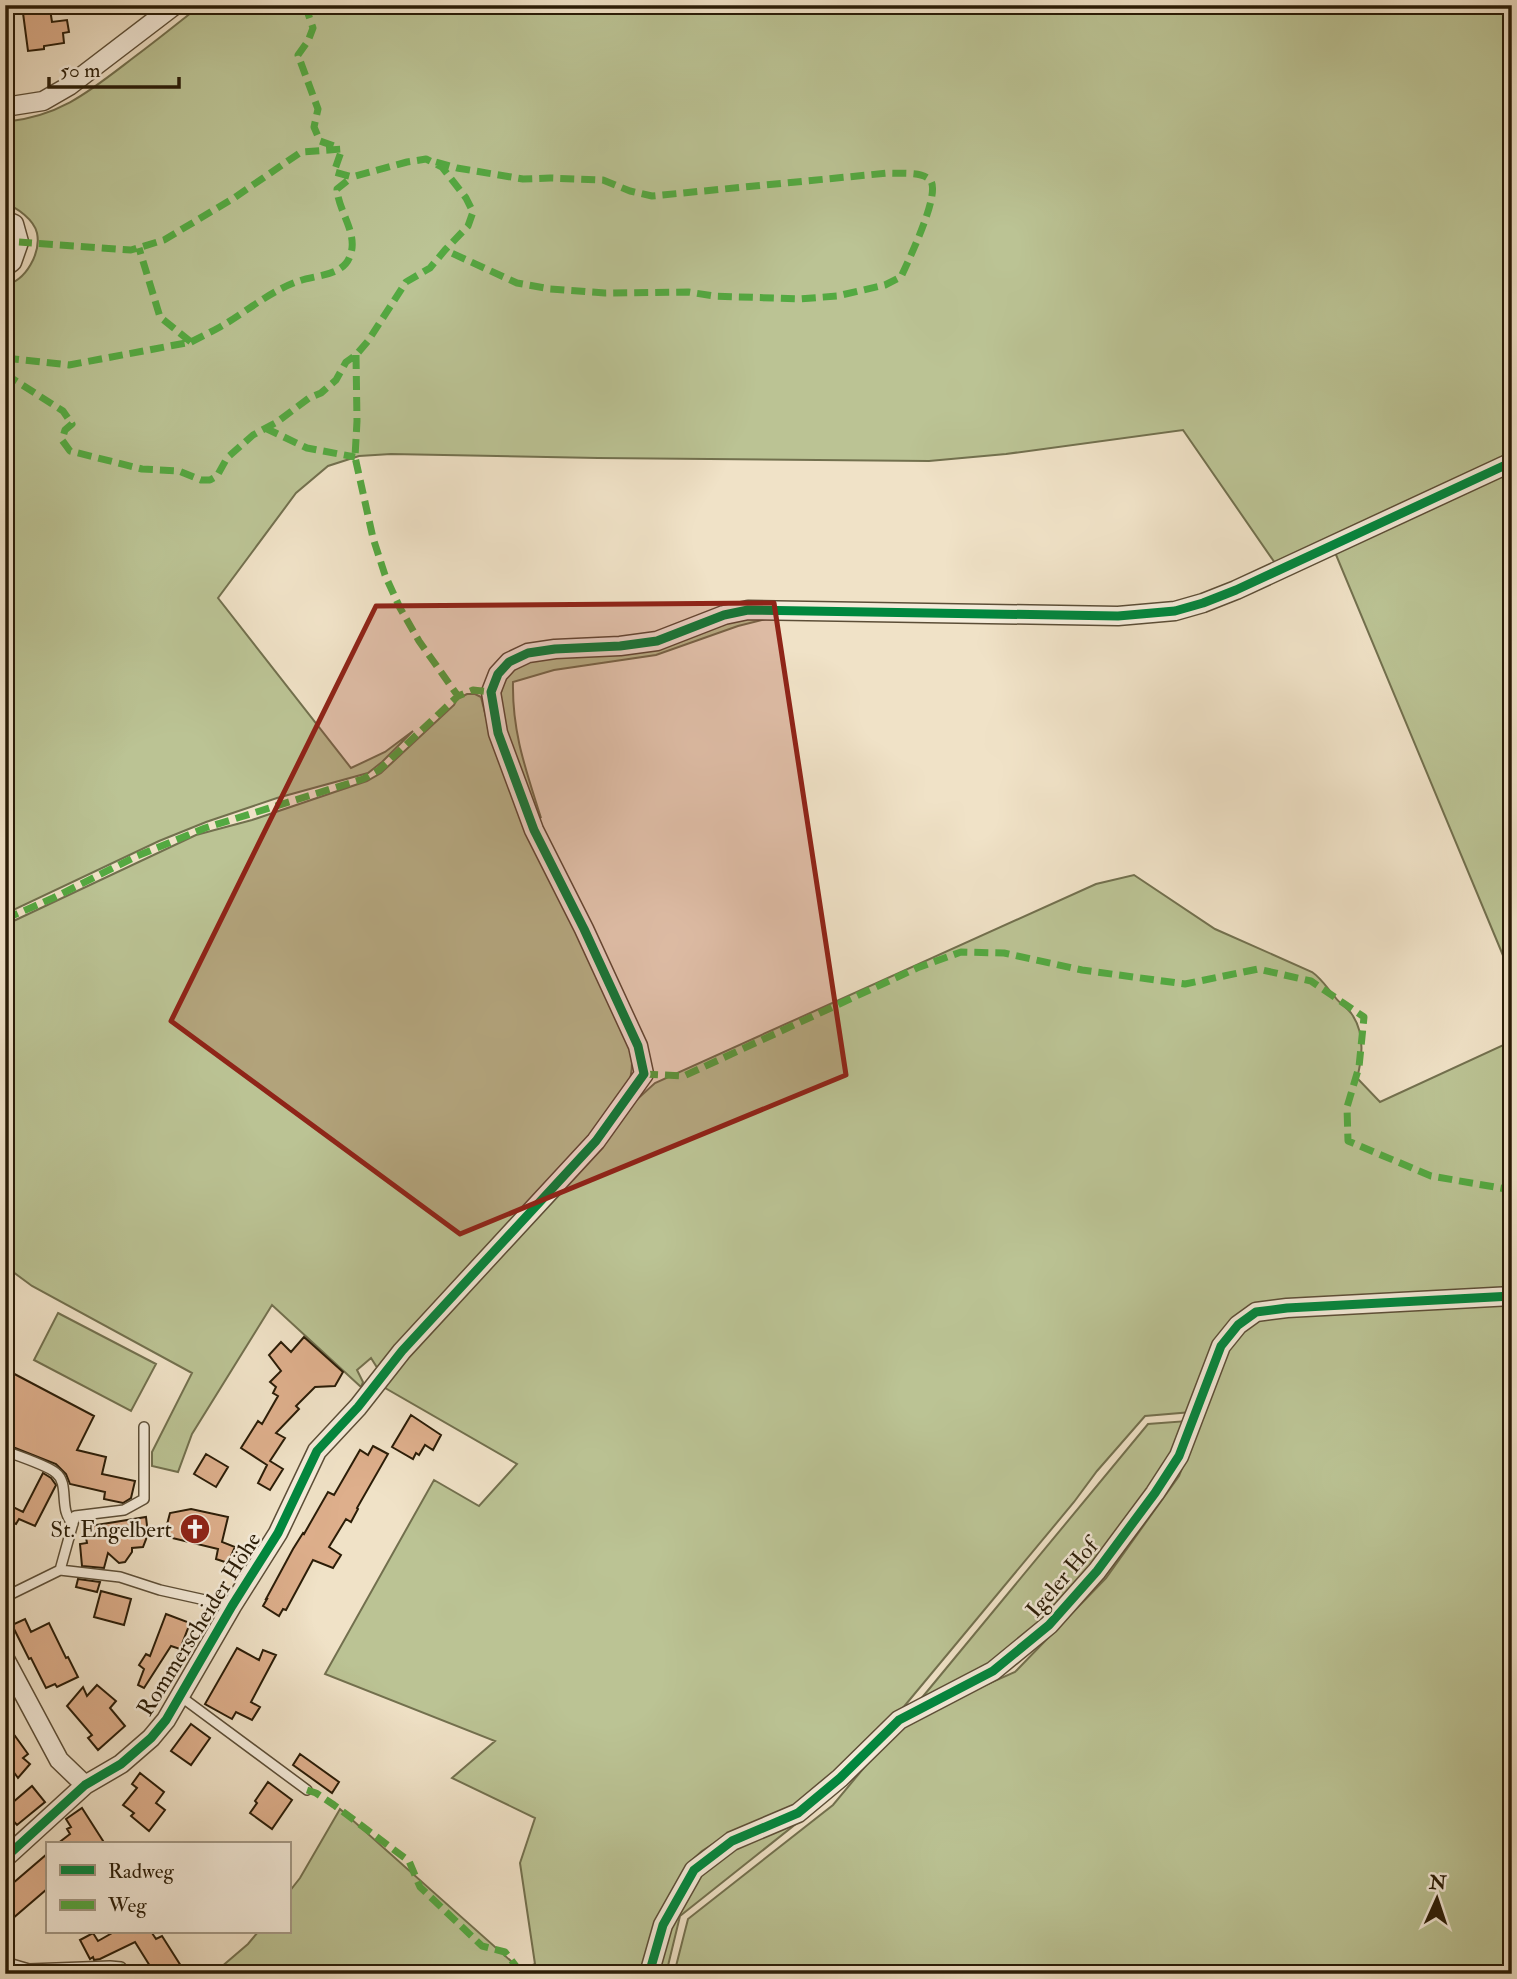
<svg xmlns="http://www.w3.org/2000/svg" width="1517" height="1979" font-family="'IM FELL Double Pica',serif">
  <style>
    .green { fill: #bbc394; stroke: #72704e; stroke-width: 2 }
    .building { fill: #deaf8c; stroke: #2a1c07; stroke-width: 2 }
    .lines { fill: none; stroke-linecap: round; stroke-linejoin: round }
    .service-casing { stroke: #5c4e37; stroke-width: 12 }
    .minor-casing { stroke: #5c4e37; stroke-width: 21 }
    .service { stroke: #f5ecdb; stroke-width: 9 }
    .minor { stroke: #f5ecdb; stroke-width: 18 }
    .quiet { stroke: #53a941; stroke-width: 7; stroke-dasharray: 14 7; stroke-linecap: butt }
    .cycleway-casing { stroke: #f5ecdb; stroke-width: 13 }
    .cycleway { stroke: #00873e; stroke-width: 9 }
    .marked { fill: #8f2418; fill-opacity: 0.2; stroke: #8f2418; stroke-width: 5; stroke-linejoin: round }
    .labels { text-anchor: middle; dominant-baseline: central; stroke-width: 5; stroke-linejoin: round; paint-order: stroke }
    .poi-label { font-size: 23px; fill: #2a1c07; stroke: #f5ecdb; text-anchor: end }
    .street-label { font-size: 23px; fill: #2a1c07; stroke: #f5ecdb }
  </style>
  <rect width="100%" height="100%" fill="#f0e2c7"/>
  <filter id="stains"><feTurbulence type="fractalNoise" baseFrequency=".00286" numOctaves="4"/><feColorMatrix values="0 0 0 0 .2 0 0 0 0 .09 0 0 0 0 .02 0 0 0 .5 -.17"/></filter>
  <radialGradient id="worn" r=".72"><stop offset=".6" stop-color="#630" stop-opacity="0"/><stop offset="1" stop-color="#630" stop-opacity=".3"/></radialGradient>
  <path class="green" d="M201 5H1512V456L1275 563 1183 430 1006 454 929 461 598 458 391 454 359 456 328 466 296 493 218 598 351 768 385 752 413 731 382 762 368 773 277 798 206 822 159 841 5 914V285C26 281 41 253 37 233 34 220 17 207 5 204V122C61 116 90 91 133 58 156 41 178 23 201 5Z
    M1512 469V977L1334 550Z
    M751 615 778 616 738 626 656 655 554 670 513 682C512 733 526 770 541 818L530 805 499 708C501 678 508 668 538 659Z
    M467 694H475L481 697 490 733 628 1037C642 1085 618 1103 589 1138L378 1369 371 1358 357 1370 363 1382 361 1387 272 1305 192 1434 178 1472 152 1466V1452L192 1373 32 1286 5 1266V925L196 835 252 820 367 781 381 773 454 705 457 699Z
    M1134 875 1215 929 1312 972C1322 979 1327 988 1335 997 1339 1003 1346 1007 1351 1013 1365 1032 1363 1056 1357 1078L1380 1102 1512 1041V1292L1250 1310 1192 1412 1145 1416 1097 1471 1074 1502 897 1715 818 1794 721 1839 702 1851 691 1861 673 1890 644 1974H213L248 1944 258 1932H289V1892L300 1878 340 1809 521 1970 535 1964 520 1863 535 1818 452 1778 495 1741 325 1674 434 1480 479 1506 517 1464 380 1385 622 1113 655 1083 1096 884Z
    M1512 1302V1974H674L688 1919 833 1805 902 1722 1015 1672 1106 1578 1179 1476 1232 1341 1260 1318Z
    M58 1313 156 1364 131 1411 34 1360Z
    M1187 1421 1178 1449 1094 1569 1004 1662 920 1700 1148 1424Z
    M826 1800 680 1916 666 1974H653L668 1927 704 1861Z"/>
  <path class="building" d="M50 9 52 22 67 20 69 32 63 33 64 43 44 46V49L28 51 23 13Z
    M304 1337 343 1372 335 1386 315 1387 296 1406 299 1409 276 1433 285 1438 270 1461 283 1469 270 1490 258 1483 267 1465 241 1448 258 1421 262 1424 278 1396 273 1393 276 1387 270 1382 281 1371 269 1355 281 1342 291 1352Z
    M5 1369 94 1416 77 1450 106 1457 102 1474 135 1481 131 1498 123 1503 104 1499 105 1492 70 1484 66 1474 56 1464 5 1444Z
    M411 1415 441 1435 433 1450 425 1445 419 1455 416 1453 413 1459 392 1447Z
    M373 1446 388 1454 357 1508 358 1509 351 1522 346 1519 329 1547 341 1555 333 1568 313 1560 286 1610 283 1609 279 1616 263 1606 267 1599H266L293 1549 303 1533 304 1534 328 1492 334 1495 360 1450 368 1455Z
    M206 1454 228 1467 216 1487 194 1474Z
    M43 1473 51 1478 56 1485 35 1526 19 1519 16 1524 5 1519V1503L23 1512Z
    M191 1509 228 1517 222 1542 235 1547 228 1563 216 1559 218 1549 164 1536 170 1513Z
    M146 1517 148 1534 143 1547 132 1548V1552L125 1562 119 1563 108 1553 104 1568 82 1566 80 1544 87 1543 84 1527Z
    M78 1579 100 1582 97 1592 76 1587Z
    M101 1591 131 1599 124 1625 94 1617Z
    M166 1614 190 1623 180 1649 171 1646 144 1688 138 1685 144 1669 139 1665 146 1654 150 1656Z
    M25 1619 31 1632 49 1623 66 1658 68 1657 78 1677 57 1687 55 1684 46 1688 31 1658 29 1659 12 1625Z
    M237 1648 259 1660 263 1650 276 1655 251 1702 260 1707 252 1720 236 1712 232 1719 205 1704Z
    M97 1685 116 1701 110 1708 125 1726 98 1750 88 1738 92 1735 67 1706 83 1687 87 1696Z
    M5 1722 28 1754 23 1758 30 1764 18 1778 5 1760Z
    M191 1724 210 1738 191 1765 171 1751Z
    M300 1754 339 1782 332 1793 293 1765Z
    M140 1773 164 1792 156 1803 165 1810 149 1831 131 1816 134 1813 123 1805 137 1788 132 1784Z
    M268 1782 292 1800 272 1829 250 1813 257 1803 255 1801Z
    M32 1786 45 1802 17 1825 5 1812V1809Z
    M82 1808 105 1844H57L70 1834 67 1829 71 1827 66 1819Z
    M47 1854V1889L5 1925V1890Z
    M114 1932H154L152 1933 156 1939 162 1936 181 1966 168 1974H155L135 1942 100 1959 94 1960 93 1957 90 1959 80 1940 93 1933 98 1941Z"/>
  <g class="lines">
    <g class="service-casing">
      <path id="service" d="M5 1451C16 1455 49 1466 56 1473 70 1484 58 1510 73 1524
        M60 1570 75 1516 124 1510 144 1499V1427
        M5 1597 60 1570 120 1577 160 1590 232 1606
        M180 1696 307 1790
        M5 1962 29 1969 110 1966 121 1967"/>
    </g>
    <g class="minor-casing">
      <path id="minor" d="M5 107 43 101 69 86 175 5
        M5 220 14 224 19 242 12 262 5 267
        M5 1659 59 1760 85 1785
        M5 1858 85 1785 121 1764 151 1738 166 1720 232 1606 278 1533 317 1451 358 1407 402 1351 596 1141 644 1074 638 1046 584 929 534 830 498 733 491 692 498 674 509 662 528 653 555 649 620 646 657 641 724 615 748 610 1118 616 1175 611 1203 603 1236 590 1512 462
        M5 1967 9 1974
        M649 1974 663 1925 694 1870 732 1841 798 1813 840 1778 899 1720 993 1671 1049 1625 1097 1571 1155 1493 1179 1456 1221 1346 1238 1325 1256 1312 1287 1308 1512 1296"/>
    </g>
    <use href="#service" class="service"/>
    <use href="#minor" class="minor"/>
    <path class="quiet" d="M305 5 313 28 308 41 298 55 318 109 314 127 320 141 337 147
      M436 162 457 168 523 179 550 178 603 180 630 191 652 196 888 173C899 174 922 171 930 180 942 192 908 261 901 277L885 285 837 296 799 299 714 296 688 292 605 293 550 289 517 283 445 250
      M191 342C201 337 211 332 220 327 246 312 270 291 299 281 316 275 343 276 350 256 359 234 338 211 337 189L352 177
      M356 355 357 421 355 457 373 538 385 575 400 608 419 641 458 696
      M5 358 69 365 191 342 160 317 139 248
      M5 374 63 411 72 424 65 430 62 440 70 451 142 469 179 471 201 480H210L217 476 227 458 253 435 277 422 309 398 321 393 336 380 346 362 356 355 368 341 406 282 430 268 445 250 468 226 473 212 466 198 442 167 426 159 407 162 352 177 334 172 342 149 301 152 234 198 164 240 131 250 19 242
      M265 428 307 448 355 457
      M5 919 53 898 137 856 205 828 363 779 379 770 458 696 473 690 491 692
      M644 1074 684 1076 917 968 961 952 1004 953 1082 970 1185 984 1258 969 1311 981 1364 1017 1359 1067 1347 1107 1348 1141 1431 1176 1512 1190
      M307 1790 316 1793 334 1805 409 1861 420 1887 482 1946 505 1952 522 1974
      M5 1967 9 1974
      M121 1967 133 1969 140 1974"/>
    <g class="cycleway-casing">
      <path id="cycleway" d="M5 1858 85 1785 121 1764 151 1738 166 1720 232 1606 278 1533 317 1451 358 1407 402 1351 596 1141 644 1074 638 1046 584 929 534 830 498 733 491 692 498 674 509 662 528 653 555 649 620 646 657 641 724 615 748 610 1118 616 1175 611 1203 603 1236 590 1512 462
        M649 1974 663 1925 694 1870 732 1841 798 1813 840 1778 899 1720 993 1671 1049 1625 1097 1571 1155 1493 1179 1456 1221 1346 1238 1325 1256 1312 1287 1308 1512 1296"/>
    </g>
    <use href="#cycleway" class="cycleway"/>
  </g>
  <path class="marked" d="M774 603 846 1075 460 1234 171 1021 376 606Z"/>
  <defs>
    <g id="church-disc" transform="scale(1.575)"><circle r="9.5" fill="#8f2418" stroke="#f5ecdb"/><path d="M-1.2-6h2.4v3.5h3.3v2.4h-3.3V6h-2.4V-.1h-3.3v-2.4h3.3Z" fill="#fff"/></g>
  </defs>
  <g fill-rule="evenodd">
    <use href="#church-disc" x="195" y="1529"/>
  </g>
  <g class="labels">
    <g class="poi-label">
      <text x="172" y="1529">St. Engelbert</text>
    </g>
    <g class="street-label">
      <text transform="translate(1062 1578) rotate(-49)">Igeler Hof</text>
      <text transform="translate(199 1624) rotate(-58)">Rommerscheider Höhe</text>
    </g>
  </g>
  <rect width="1517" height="1979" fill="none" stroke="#f0e2c7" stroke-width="28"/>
  <rect x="7" y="7" width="1503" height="1965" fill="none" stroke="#2a1c07" stroke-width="3.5"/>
  <rect x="14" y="14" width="1489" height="1951" fill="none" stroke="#2a1c07" stroke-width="2"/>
  <rect x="46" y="1842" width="245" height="91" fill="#f5ecdb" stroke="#a49986" stroke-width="2"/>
  <rect x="60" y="1865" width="35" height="10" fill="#00873e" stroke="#a49986" stroke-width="2"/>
  <text x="108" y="1878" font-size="21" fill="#2a1c07">Radweg</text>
  <rect x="60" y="1900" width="35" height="10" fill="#53a941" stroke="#a49986" stroke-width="2"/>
  <text x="108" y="1912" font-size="21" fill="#2a1c07">Weg</text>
  <g transform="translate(1437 1899) rotate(3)" stroke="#f5ecdb" stroke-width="5" paint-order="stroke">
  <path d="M0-5L12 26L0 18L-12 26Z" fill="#2a1c07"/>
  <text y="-10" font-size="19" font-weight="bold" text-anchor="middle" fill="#2a1c07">N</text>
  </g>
  <path d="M49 77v10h130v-10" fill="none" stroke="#2a1c07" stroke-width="3.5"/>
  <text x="60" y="77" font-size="21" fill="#2a1c07" stroke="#f5ecdb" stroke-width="5" paint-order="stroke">50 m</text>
  <rect width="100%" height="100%" filter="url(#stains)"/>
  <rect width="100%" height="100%" fill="url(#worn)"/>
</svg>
